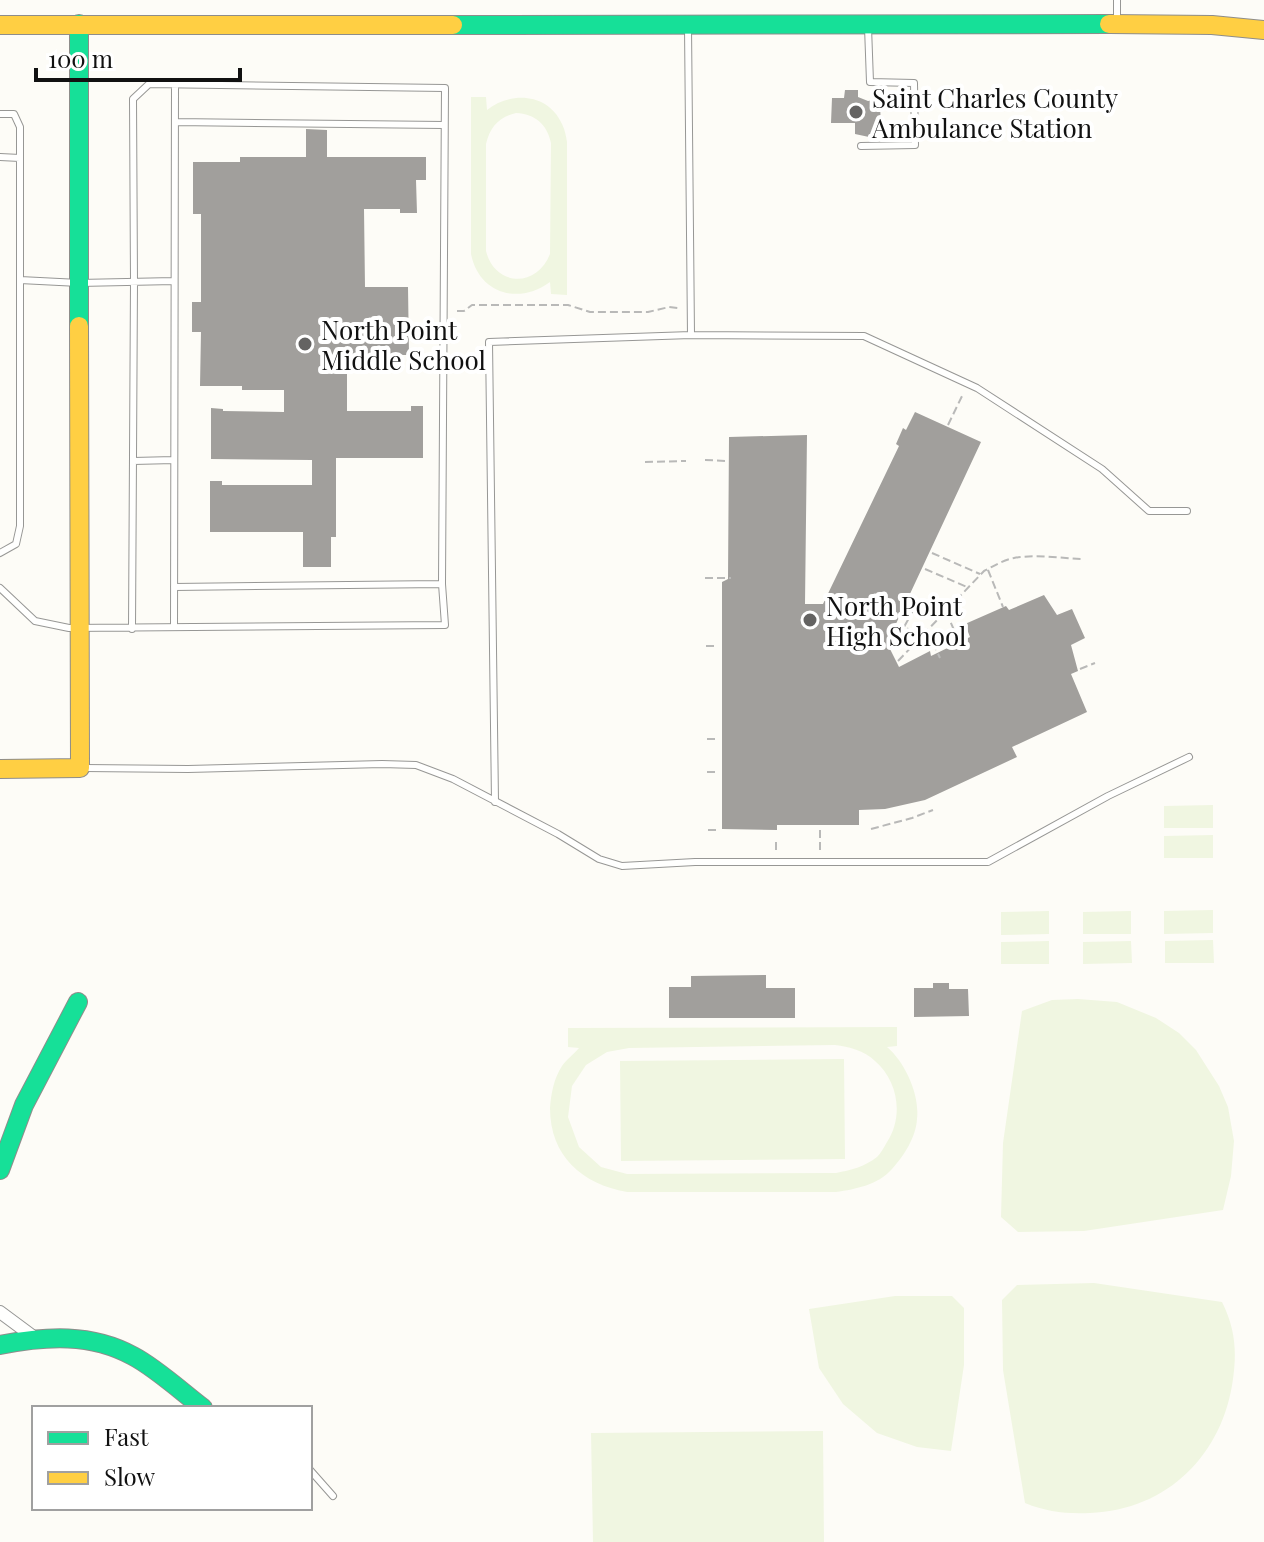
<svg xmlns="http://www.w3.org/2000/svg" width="1264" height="1542" font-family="'Playfair Display',serif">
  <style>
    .pitch { fill: #f0f6e1; fill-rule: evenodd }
    .building { fill: #a19f9c }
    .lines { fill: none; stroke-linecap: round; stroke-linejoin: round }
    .lane-casing { stroke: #979795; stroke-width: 8 }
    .street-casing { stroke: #979795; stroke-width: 14 }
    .fast-casing { stroke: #8e8d8b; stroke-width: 20 }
    .slow-casing { stroke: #8e8d8b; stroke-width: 20 }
    .path { stroke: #b9b9b8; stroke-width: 2; stroke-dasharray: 8 4; stroke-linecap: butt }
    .lane { stroke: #fffffe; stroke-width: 6 }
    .street { stroke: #fffffe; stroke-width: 12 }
    .fast { stroke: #16e098; stroke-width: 18 }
    .slow { stroke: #ffcf43; stroke-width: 18 }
    .poi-dot { fill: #646362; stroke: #fff; stroke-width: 3 }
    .labels { text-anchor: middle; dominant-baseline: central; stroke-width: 8; stroke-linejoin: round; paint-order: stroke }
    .poi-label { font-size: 26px; fill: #111; stroke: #fff; text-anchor: start }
  </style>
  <rect width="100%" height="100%" fill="#fdfcf7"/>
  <path class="pitch" d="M471 97H486L487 110C511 91 548 93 562 124 565 130 566 136 567 142V295L551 294 550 282C519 305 479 294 471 254ZM516 113C535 114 547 124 551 143L550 254C537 288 495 287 486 251V144C490 127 499 117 516 113Z
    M1213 805V828H1164V806Z
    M1213 835V858H1164V836Z
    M1213 910V933L1164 934V911Z
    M1049 911V934L1001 935V912Z
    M1131 911V934H1083V912Z
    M1213 940 1214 963H1165V941Z
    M1049 941V964H1001V942Z
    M1131 941 1132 963 1083 964V942Z
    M1078 999 1117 1002 1156 1018 1179 1033 1196 1050 1219 1086 1228 1107 1234 1141 1231 1176 1223 1210 1084 1231 1018 1232 1001 1217 1003 1143 1022 1011 1052 1000Z
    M897 1027V1046L887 1047C905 1062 920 1095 917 1119 916 1137 904 1156 892 1169 878 1185 856 1189 836 1192H627C582 1184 550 1156 550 1108 551 1094 554 1078 562 1066 566 1060 574 1054 579 1048L568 1047V1028ZM835 1045C849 1047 864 1050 875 1061 898 1081 904 1116 887 1142 884 1147 881 1153 877 1157 864 1167 851 1170 836 1173L627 1174 601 1167 579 1147 568 1117 572 1086 586 1065 607 1052 629 1048Z
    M844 1059 845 1159 621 1161 620 1061Z
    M1094 1283 1222 1302C1235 1328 1237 1350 1233 1379 1223 1454 1168 1510 1090 1513 1066 1514 1047 1512 1025 1503L1003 1370 1002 1300 1017 1285Z
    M895 1296H952L964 1308V1365L951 1451 917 1447 877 1433 843 1404 819 1368 809 1309Z
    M823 1431 824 1542H593L591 1433Z"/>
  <path class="building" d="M845 90H858V97L868 101 880 99 881 135 869 137 855 134V123H831L832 98H844Z
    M306 129 327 130V157H426V180H416L417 213H400V209H364L365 287H408L409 355H355L356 372H347V411H411V406H423V458H336V537H331V567H303V532H210V481H222V485H312V460L211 459V408L223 409V411L284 412V390H242V386H200L201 332H192V302H201V214H193V162H240V157H306Z
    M915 412 981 442 887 643 899 667 930 651 931 656 970 637 965 624 1006 606 1009 610 1044 595 1057 615 1072 609 1085 638 1071 645 1078 671 1071 674 1087 712 1012 747 1017 757 925 800 885 809 859 810V825H777V830L722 829V582L728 579 729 437 807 435 805 604H823L899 446 896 444 903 428 906 430Z
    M766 975V988H795V1018H669V987H691V976Z
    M933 983H949V989H968L969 1016 914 1017V988H933Z"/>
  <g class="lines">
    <g class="lane-casing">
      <path id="lane" d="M1117 0V20
        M688 27 691 335 864 336 977 388 1102 469 1149 511H1187
        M0 114H14L20 127V526L16 544 0 553
        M175 122 444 125
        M861 146 915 145 914 83 870 82 868 27
        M0 157 20 158
        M20 280 79 283 174 281
        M133 461 174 460
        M174 587 442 584
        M0 588 35 621 69 628 445 625 442 584 445 88 149 84 133 99 134 282 132 629
        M174 627 175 84
        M84 768 188 769 382 764 416 765 453 779 558 834 599 859 622 866 695 862H988L1108 796 1189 757
        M495 802 489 342 691 335
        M310 1470 333 1496"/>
    </g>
    <g class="street-casing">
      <path id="street" d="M0 1312 35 1338"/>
    </g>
    <g class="fast-casing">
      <path id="fast" d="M79 24V326
        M453 25 1109 24
        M0 1170 24 1105 78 1002
        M0 1345C46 1336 91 1333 133 1356 156 1368 182 1392 203 1408"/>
    </g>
    <g class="slow-casing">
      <path id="slow" d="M1109 24 1212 25 1264 30
        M0 25H453
        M0 769 80 768 79 326"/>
    </g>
    <path class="path" d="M457 311H464L472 305H568L590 312H648L669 307 678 308
      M948 425 963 394
      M705 460 727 461
      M645 462 686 461
      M932 553 980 574
      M925 569 967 587
      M988 570 1003 607
      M705 578H731
      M914 609 904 627 921 635
      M946 612 958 639
      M928 632 940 658
      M706 646H716
      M898 661 984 571C994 566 1003 560 1014 558 1036 554 1059 558 1081 559
      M1080 669 1095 663
      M707 739H719
      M707 772H719
      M871 829 912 818 933 810
      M708 830H719
      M820 830V851
      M776 850V838"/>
    <use href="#lane" class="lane"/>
    <use href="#street" class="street"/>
    <use href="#fast" class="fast"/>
    <use href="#slow" class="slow"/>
  </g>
  <g class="poi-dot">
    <circle cx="856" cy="112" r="8"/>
    <circle cx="305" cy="344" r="8"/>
    <circle cx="810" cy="620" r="8"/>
  </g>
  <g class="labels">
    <g class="poi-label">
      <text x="872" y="97">Saint Charles County<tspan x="872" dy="30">Ambulance Station</tspan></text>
      <text x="321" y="329">North Point<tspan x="321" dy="30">Middle School</tspan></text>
      <text x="826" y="605">North Point<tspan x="826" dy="30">High School</tspan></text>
    </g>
  </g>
  <rect x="32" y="1406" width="280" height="104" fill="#ffffff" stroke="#a0a0a0" stroke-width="2"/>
  <rect x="48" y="1432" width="40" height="12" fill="#16e098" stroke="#a0a0a0" stroke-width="2"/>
  <text x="104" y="1446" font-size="24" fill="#111111">Fast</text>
  <rect x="48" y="1472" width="40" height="12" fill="#ffcf43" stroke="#a0a0a0" stroke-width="2"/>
  <text x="104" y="1486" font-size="24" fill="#111111">Slow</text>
  <path d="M36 68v12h204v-12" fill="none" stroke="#111111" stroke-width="4"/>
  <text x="48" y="68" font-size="24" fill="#111111" stroke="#ffffff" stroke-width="6" paint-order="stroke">100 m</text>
</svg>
